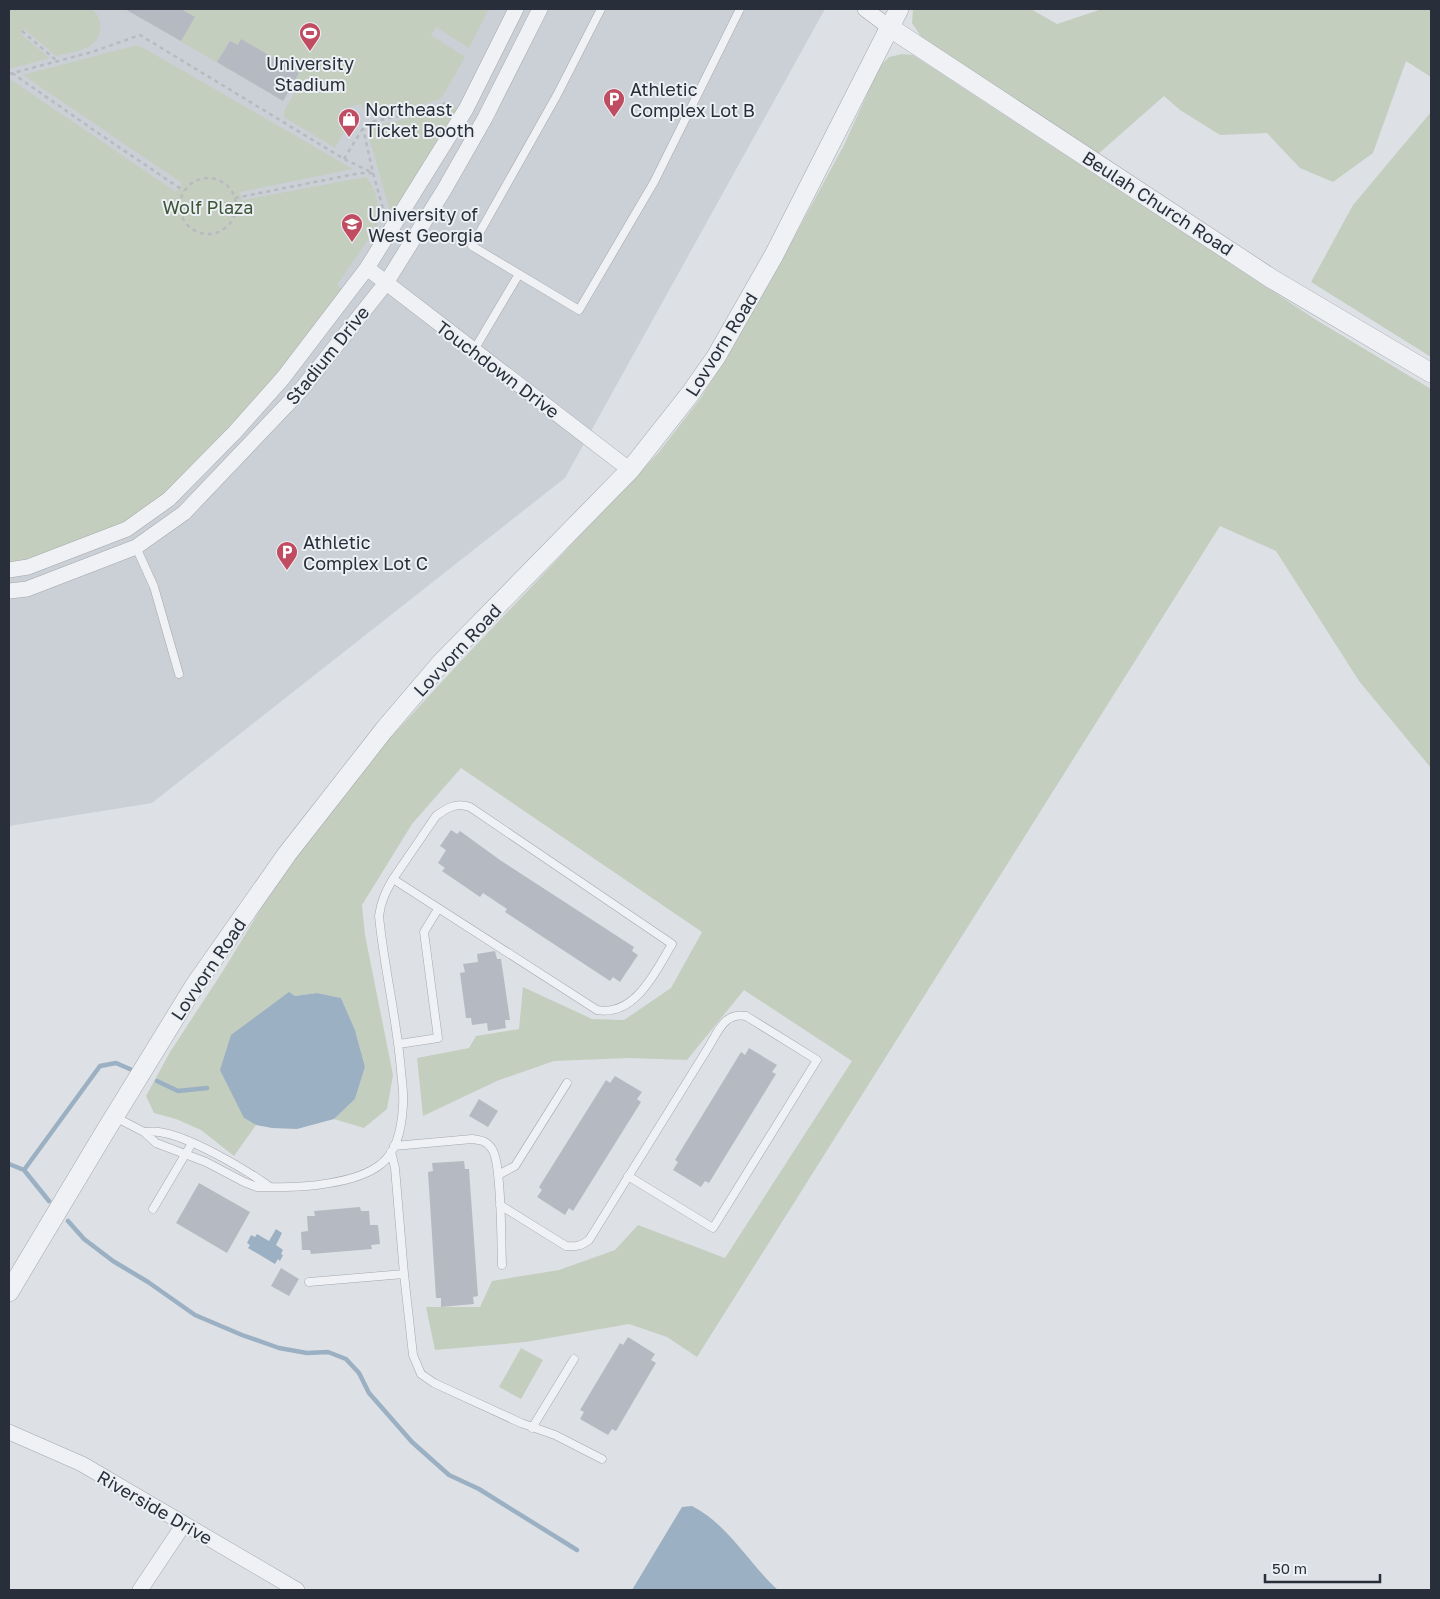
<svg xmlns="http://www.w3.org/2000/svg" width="1440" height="1599" font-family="'Golos Text',sans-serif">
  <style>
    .built { fill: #cbd0d6 }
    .green { fill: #c3cebf }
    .water { fill: #9bb0c2 }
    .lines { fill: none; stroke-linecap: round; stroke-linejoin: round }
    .stream { stroke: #9bb0c2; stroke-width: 4.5 }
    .building { fill: #b5bac2 }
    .service-casing { stroke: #a3a8ae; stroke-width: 9 }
    .minor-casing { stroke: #a3a8ae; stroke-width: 16 }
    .tertiary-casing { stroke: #a3a8ae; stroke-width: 20 }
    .path { stroke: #b7bbc0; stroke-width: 2.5; stroke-dasharray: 4 4; stroke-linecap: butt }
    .service { stroke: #eff1f4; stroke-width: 8 }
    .minor { stroke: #eff1f4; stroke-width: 15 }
    .tertiary { stroke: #eff1f4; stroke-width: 19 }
    .labels { text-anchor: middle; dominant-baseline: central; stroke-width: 4; stroke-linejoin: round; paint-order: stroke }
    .poi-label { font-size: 18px; fill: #282f3a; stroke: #eceff3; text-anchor: start }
    .street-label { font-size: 18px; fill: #282f3a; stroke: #eceff3 }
    .park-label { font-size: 18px; fill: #3d5537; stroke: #eceff3 }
  </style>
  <rect width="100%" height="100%" fill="#dde1e5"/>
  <path class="built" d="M9 9H825L565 478 152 803 9 826Z"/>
  <path class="green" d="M9 9H92C99 16 101 21 100 31 96 51 72 52 56 56L24 29 21 34 50 58 9 69Z
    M125 9H489L469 48 436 27 431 35 465 57 442 97 438 100 373 116 365 113 361 104 339 110 352 118 335 148 284 117V111L297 88 292 86 283 101Z
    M913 9H1031L1057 24 1102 9H1431V77L1406 61 1373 153 1333 182 1300 168 1267 133 1220 135 1180 110 1164 96 1097 155 924 41 912 23Z
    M133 46H139L147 50 353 169 240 192 242 200 366 177C378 190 381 213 376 228L337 285 345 291 311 338 183 481 121 526 9 567V79H10L176 192 182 183 23 75Z
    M902 54 913 55 1318 321 1431 389V768L1359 681 1276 551 1220 526 697 1357 667 1337 629 1324 526 1342 435 1350 426 1307H480L492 1281 559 1270 615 1250 638 1225 725 1258 852 1061 744 990 687 1060 630 1058 554 1061 499 1080 423 1116 417 1058 469 1048 476 1036 519 1029 523 987 592 1019 624 1020 671 988 702 932 461 768 412 824 362 905 365 935 393 1075 387 1109 364 1128 334 1119 355 1099 365 1067 355 1030 341 998 317 993 295 996 244 1118 256 1125 234 1156 201 1130 176 1119 154 1113 146 1096 170 1052 223 971 276 884 357 774 461 661 659 452 700 399 733 347 771 280 844 145 880 66 889 57Z
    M460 106 397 215 390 211 370 141V131L378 125Z
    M1431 112V357L1311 282 1353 205Z
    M521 1348 543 1360 521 1399 499 1387Z"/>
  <path class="water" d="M289 992 295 996 317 993 341 998 355 1030 365 1067 355 1099 334 1119 297 1129 272 1128 256 1125 244 1118 220 1070 231 1035Z
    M276 1229 282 1233 276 1245 283 1250 281 1254 283 1255 280 1261 278 1259 275 1264 248 1248 250 1245 247 1243 251 1235 255 1237 257 1234 269 1241Z
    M692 1506C728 1524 749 1564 778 1590H632L682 1507Z"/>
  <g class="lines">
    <path class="stream" d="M157 1081 178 1091 207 1088
      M9 1164 24 1170 49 1201
      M24 1170 100 1066 116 1063 132 1070
      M68 1221 84 1239 113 1261 148 1282 195 1315 242 1335 279 1348 307 1353 328 1352 346 1359 359 1373 369 1393 412 1442 449 1475 479 1489 577 1550"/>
  </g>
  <path class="building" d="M125 9H181L195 17 181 41Z
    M241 39 299 73 283 101 217 62 230 41 238 45Z
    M451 830 457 834 460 831 500 860 634 947 632 951 638 955 620 982 613 977 610 981 505 912 507 909 483 893 480 897 442 871 445 868 438 863 446 850 440 846Z
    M495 951 497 959H501L510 1020H505L506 1028 488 1031 487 1023 472 1025 471 1018H466L460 973 465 972 463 964 478 962 477 954Z
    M749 1048 777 1065 772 1072 776 1074 709 1183 705 1181 701 1187 673 1170 678 1162 675 1160 741 1052 745 1055Z
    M615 1076 642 1092 637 1099 641 1102 573 1211 569 1208 565 1215 537 1197 542 1190 539 1187 606 1080 610 1083Z
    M479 1099 498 1111 488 1127 469 1116Z
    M464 1161 465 1169H469L478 1296 473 1297 474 1304 441 1307V1298H436L428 1172 433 1171 432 1163Z
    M199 1183 250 1212 227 1253 176 1223Z
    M360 1207 361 1211H369L370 1225H378L380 1244 371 1245 372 1249 311 1254 310 1250H302L301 1232 308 1231 307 1216H315L314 1211Z
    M281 1268 299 1279 289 1296 271 1286Z
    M628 1337 655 1354 651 1360 656 1363 616 1431 612 1429 608 1435 580 1419 584 1412 580 1410 620 1343 623 1345Z"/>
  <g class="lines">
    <g class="service-casing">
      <path id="service" d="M601 9 557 95 472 246 579 310 654 182 740 9
        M474 350 519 274
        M136 547 154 587 179 674
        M399 1044 438 1038 424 932 438 909
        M115 1117 144 1132 156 1143 206 1162 244 1182 257 1187H270C245 1169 189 1136 159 1132 154 1131 149 1132 144 1132
        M394 1146 472 1139C481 1140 487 1141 492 1149 502 1163 501 1244 502 1265
        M498 1175 515 1166 567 1083
        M270 1187C301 1188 357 1184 381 1164 398 1151 402 1125 403 1105 404 1094 402 1082 401 1071 397 1019 384 968 379 916 381 901 386 891 393 879L436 816C447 808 456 802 470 807L672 944C656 971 635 1017 597 1010L393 879
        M500 1205 566 1246C576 1247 581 1246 589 1240L708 1048C718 1032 724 1012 746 1016L817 1060 713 1228 628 1176
        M153 1209 192 1143
        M404 1274 413 1355 421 1374 434 1383 521 1423 555 1435 602 1459
        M309 1282 404 1274 395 1168 391 1152
        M532 1428 574 1359"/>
    </g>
    <g class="minor-casing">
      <path id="minor" d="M865 9 889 27
        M367 268 630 470
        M9 570 28 567 127 529 169 499 235 432 283 378 367 268 466 109 516 9
        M9 591 27 589 136 547 184 513 300 391 386 283 444 190 485 118 540 9
        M9 1432 82 1464 297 1590
        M140 1590 184 1524"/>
    </g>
    <g class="tertiary-casing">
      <path id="tertiary" d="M889 27 1272 279 1431 373
        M9 1292 103 1135 195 985 287 854 384 730 441 663 630 470 690 394 716 357 774 255 899 9"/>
    </g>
    <path class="path" d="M22 31 57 61
      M12 73 98 133 184 191
      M9 74 92 52 140 35 344 159 373 173 384 212
      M344 159 363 128 371 122 437 108 449 101
      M180 206a28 28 0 1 1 56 0a28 28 0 1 1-56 0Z
      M235 198 360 173H373L363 128"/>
    <use href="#service" class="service"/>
    <use href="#minor" class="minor"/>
    <use href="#tertiary" class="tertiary"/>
  </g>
  <defs>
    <g id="stadium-pin" transform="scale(1.125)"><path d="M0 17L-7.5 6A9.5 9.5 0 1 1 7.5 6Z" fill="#c04c62" stroke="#eceff3"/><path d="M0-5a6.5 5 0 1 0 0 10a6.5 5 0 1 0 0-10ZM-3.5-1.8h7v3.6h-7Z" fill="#fff"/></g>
    <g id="parking-pin" transform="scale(1.125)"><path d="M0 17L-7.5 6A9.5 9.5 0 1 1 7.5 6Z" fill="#c04c62" stroke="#eceff3"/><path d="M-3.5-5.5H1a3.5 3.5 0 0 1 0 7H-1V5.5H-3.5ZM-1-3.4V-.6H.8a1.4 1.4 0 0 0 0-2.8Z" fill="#fff"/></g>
    <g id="shop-pin" transform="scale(1.125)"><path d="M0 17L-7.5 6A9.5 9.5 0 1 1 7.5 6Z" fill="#c04c62" stroke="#eceff3"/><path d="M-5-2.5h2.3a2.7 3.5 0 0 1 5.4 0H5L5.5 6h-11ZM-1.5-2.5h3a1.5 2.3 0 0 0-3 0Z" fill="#fff"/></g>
    <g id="university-pin" transform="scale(1.125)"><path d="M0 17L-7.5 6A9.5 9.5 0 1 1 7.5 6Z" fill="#c04c62" stroke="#eceff3"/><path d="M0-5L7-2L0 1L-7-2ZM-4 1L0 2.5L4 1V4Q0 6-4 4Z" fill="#fff"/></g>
  </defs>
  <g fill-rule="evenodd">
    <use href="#stadium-pin" x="310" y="33"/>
    <use href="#parking-pin" x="614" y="99"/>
    <use href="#shop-pin" x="349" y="119"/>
    <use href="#university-pin" x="352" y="224"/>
    <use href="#parking-pin" x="287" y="552"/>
  </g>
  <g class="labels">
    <g class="poi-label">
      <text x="310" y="63" text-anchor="middle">University<tspan x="310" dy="21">Stadium</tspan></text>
      <text x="630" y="89">Athletic<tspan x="630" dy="21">Complex Lot B</tspan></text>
      <text x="365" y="109">Northeast<tspan x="365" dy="21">Ticket Booth</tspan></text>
      <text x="368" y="214">University of<tspan x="368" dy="21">West Georgia</tspan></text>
      <text x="303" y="542">Athletic<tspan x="303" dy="21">Complex Lot C</tspan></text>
    </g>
    <g class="street-label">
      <text transform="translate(1158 203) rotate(33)">Beulah Church Road</text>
      <text transform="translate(721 344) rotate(-58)">Lovvorn Road</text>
      <text transform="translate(327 355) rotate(-51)">Stadium Drive</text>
      <text transform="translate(498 369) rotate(37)">Touchdown Drive</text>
      <text transform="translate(457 650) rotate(-47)">Lovvorn Road</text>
      <text transform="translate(208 969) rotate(-56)">Lovvorn Road</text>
      <text transform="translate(155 1507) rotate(30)">Riverside Drive</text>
    </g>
    <g class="park-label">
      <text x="208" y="207">Wolf Plaza</text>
    </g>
  </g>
  <rect width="1440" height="1599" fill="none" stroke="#282f3a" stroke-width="20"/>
  <path d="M1265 1574v8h115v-8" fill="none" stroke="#282f3a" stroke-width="2.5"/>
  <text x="1272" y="1574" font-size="15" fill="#282f3a" stroke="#eceff3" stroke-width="4" paint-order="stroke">50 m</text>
</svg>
